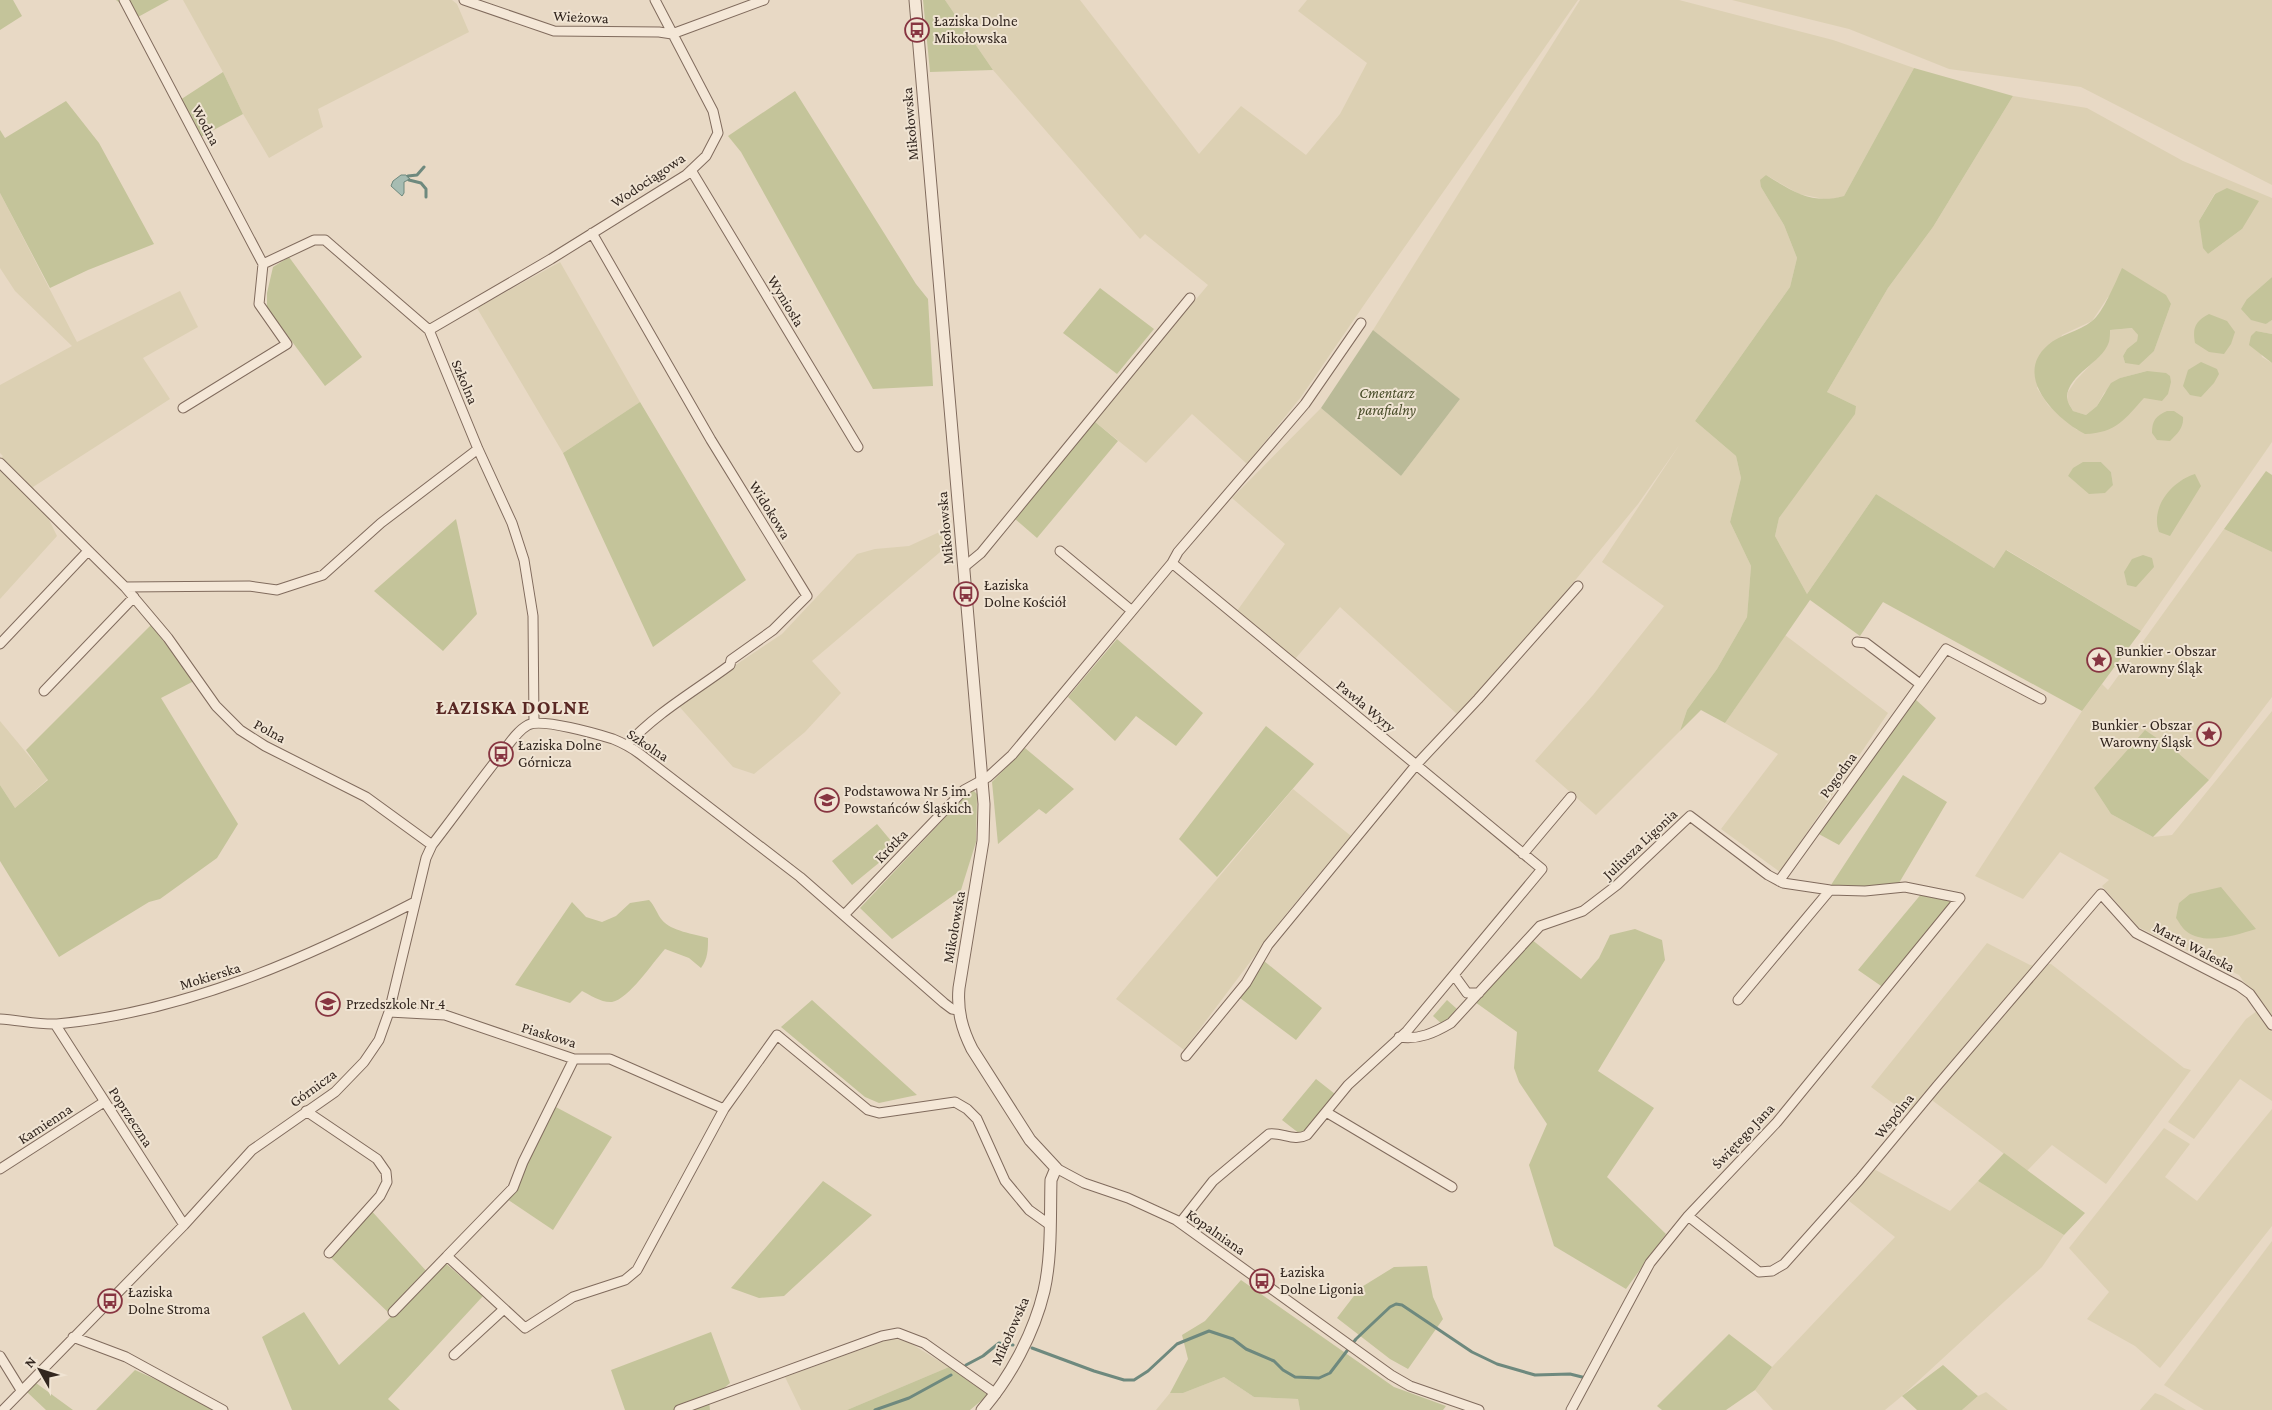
<svg xmlns="http://www.w3.org/2000/svg" width="2272" height="1410" font-family="'Crimson Pro',serif">
  <style>
    .farmland { fill: #dcd0b3; fill-rule: evenodd }
    .green { fill: #c4c49a }
    .cemetery { fill: #baba98 }
    .water { fill: #a6bcb2; stroke: #6e897e }
    .lines { fill: none; stroke-linecap: round; stroke-linejoin: round }
    .stream { stroke: #6e897e; stroke-width: 3 }
    .minor-casing { stroke: #806b5d; stroke-width: 11 }
    .tertiary-casing { stroke: #806b5d; stroke-width: 13 }
    .minor { stroke: #f4e7d7; stroke-width: 9 }
    .tertiary { stroke: #f4e7d7; stroke-width: 11 }
    .labels { text-anchor: middle; dominant-baseline: central; stroke-width: 4; stroke-linejoin: round; paint-order: stroke }
    .street-label { font-size: 15px; fill: #32261f; stroke: #f0e4d3 }
    .poi-label { font-size: 15px; fill: #32261f; stroke: #f0e4d3; text-anchor: start }
    .park-label { font-size: 15px; font-style: italic; fill: #484c28; stroke: #f0e4d3 }
    .district-label { font-size: 20px; font-weight: bold; letter-spacing: 1px; fill: #592824; stroke: #f0e4d3 }
  </style>
  <rect width="100%" height="100%" fill="#e8d9c5"/>
  <path class="farmland" d="M183 0H452L457 4 469 32 318 109 323 127 269 158 243 114 223 72Z
    M945 0H1080L1199 154 1241 106 1306 155 1340 114 1367 63 1298 11 1307 0H1578L1366 302 1301 397 1247 464 1192 414 1146 463 1094 421 1208 285 1145 234 1140 239 993 70Z
    M1580 0H1679L1833 40 1914 68 1844 196 1829 200 1799 194 1766 175 1761 187 1784 225 1797 258 1790 287 1695 421 1736 456 1741 478 1730 522 1751 566 1747 617 1717 669 1687 710 1680 731 1596 815 1535 761 1593 695 1664 606 1602 562 1680 444 1638 504 1549 612 1458 715 1340 607 1295 659 1237 611 1285 544 1232 498 1321 408 1401 476 1460 399 1373 330Z
    M1732 0H2272V185L2081 87 1949 69 1849 29Z
    M2013 96 2087 108 2183 161 2272 198V277L2247 299 2266 324 2272 320V334L2256 331 2262 357 2272 363V442L2141 631 2007 550 1994 568 1876 494 1807 594 1775 536 1779 518 1856 406 1827 392 1888 288 1933 227ZM2215 193 2242 229 2208 254 2204 248 2199 221ZM2108 297 2171 304 2154 351 2125 363 2123 356 2127 349 2137 341 2138 335 2133 328 2110 330 2109 342 2101 354 2076 380 2068 392 2067 400 2073 411 2086 415 2097 406 2104 393 2120 378 2147 371 2162 400 2144 397 2138 404 2077 430 2048 405 2037 388 2062 335 2092 321ZM2101 462 2111 472 2113 485H2079L2068 476Z
    M0 193 77 342 180 291 198 327 143 358 170 399 33 487 57 536 0 599V459L3 456 0 453V385L72 346 15 291 0 268Z
    M560 262 640 402 563 453 477 308Z
    M946 529V547L812 661 841 693 805 732 754 774 733 767 677 704 782 634 857 554 875 549 909 546Z
    M2224 529 2272 552V697L2209 780 2177 752 2094 788 2111 814 2153 837 2172 835 2272 711V1021L2239 975 2138 927 2102 886 2109 880 2060 852 2023 899 1975 876 2082 711 2102 684 2108 690Z
    M1785 635 1888 713 1780 872 1721 829 1778 754 1725 723Z
    M0 721 48 779 15 808 0 785Z
    M1293 789 1351 836 1286 914 1184 1050 1116 999Z
    M1987 943 2030 965 2051 964 2184 1068 2191 1070 2106 1184 2052 1145 2027 1171 1925 1095 1906 1113 1871 1087Z
    M2257 1011 2272 1032V1101L2240 1079 2194 1139 2168 1122 2246 1019Z
    M2272 1109V1226L2160 1368 2135 1346 2087 1319 2109 1292 2069 1248 2164 1128 2190 1144 2165 1177 2197 1201Z
    M1874 1169 1950 1211 1978 1181 2064 1235 2042 1267 1902 1396 1885 1410H1773L1755 1390 1772 1367 1895 1237 1849 1201Z
    M2272 1241V1410H2204L2164 1385Z
    M893 1338 910 1343 949 1367 847 1410H801L785 1377Z
    M1224 1377 1254 1397 1298 1399 1300 1410H1156L1170 1393H1183Z
    M1986 1392 2008 1410H1962L1978 1396Z
    M2155 1393 2163 1396 2186 1410H2140Z"/>
  <path class="green" d="M0 0H13L22 16 0 30Z
    M116 0H169L138 17Z
    M923 0H945L993 70 930 72Z
    M1914 68 2013 96 1933 227 1888 288 1827 392 1856 406 1855 414 1779 518 1775 536 1807 594 1876 494 1994 568 2006 550 2141 631 2082 711 1883 602 1860 636 1810 600 1725 723 1701 710 1680 731 1687 710 1717 669 1747 617 1751 566 1730 522 1741 478 1736 456 1695 421 1790 287 1797 258 1784 225 1761 187 1760 180 1766 175C1792 191 1812 205 1844 196Z
    M223 72 243 114 199 138 180 100Z
    M795 91 916 284 928 299 933 386 873 389 741 152 728 136Z
    M66 101 99 143 154 244 88 270 50 288 0 193V130L5 138Z
    M2227 188 2259 201 2242 229 2208 254 2203 248 2199 221 2215 194Z
    M289 257 362 357 325 386 267 308V293L273 267Z
    M2122 268 2166 295 2171 304 2154 351 2139 365 2125 363 2123 356 2127 349 2137 341 2138 335 2132 328 2110 330C2110 334 2110 338 2109 342 2102 363 2068 374 2067 397 2067 402 2071 407 2073 411L2086 415 2097 406 2111 383 2120 378 2147 371 2166 373 2170 376 2171 382 2168 394 2162 401 2144 398C2125 419 2116 433 2085 434 2056 419 2012 376 2048 345 2060 334 2079 332 2092 321 2103 313 2116 281 2122 268Z
    M2272 277V320L2266 324 2251 320 2241 309 2247 299Z
    M1100 288 1154 329 1117 374 1063 333Z
    M2209 314 2227 321 2235 332 2231 344 2224 354 2209 352 2195 343C2192 327 2196 321 2209 314Z
    M2256 331 2272 334V363L2249 345 2251 336Z
    M2201 362 2217 369 2219 374 2214 383 2201 397 2190 395 2183 386 2188 370Z
    M640 402 746 580 653 647 563 453Z
    M2167 411H2174L2183 417C2184 428 2177 434 2170 441L2157 440 2152 433C2152 420 2156 416 2167 411Z
    M1094 421 1118 441 1037 538 1015 519Z
    M2083 462H2101L2111 472 2113 485 2105 493 2089 494 2068 476 2073 468Z
    M2266 471 2272 475V552L2224 529Z
    M2195 474 2201 486 2170 536 2159 532C2150 507 2172 481 2195 474Z
    M456 519 477 614 443 651 374 591Z
    M2143 555 2152 558 2154 567 2136 587 2127 585 2124 572 2132 559Z
    M151 625 194 681 161 698 238 824 217 858 160 899 149 902 59 957 0 861V785L15 808 48 780 26 750Z
    M1117 639 1203 713 1176 746 1136 716 1115 741 1068 697Z
    M1915 699 1936 718 1839 845 1817 833Z
    M1266 726 1314 764 1217 877 1179 839Z
    M2145 730 2177 752 2209 780 2153 837 2111 814 2094 788Z
    M1025 748 1074 789 1046 814 1039 809 998 844 992 782Z
    M1903 775 1947 802 1899 883 1866 888 1831 885Z
    M972 789 977 794 976 842 961 890 892 939 860 908Z
    M877 824 897 848 852 885 832 861Z
    M2221 887 2256 929C2236 935 2204 946 2186 931 2182 928 2179 922 2176 918L2179 903 2190 894Z
    M1922 893 1953 899 1884 988 1858 970Z
    M649 900C655 906 657 914 662 920 671 931 694 934 708 938 708 949 708 959 701 968L689 958 665 949C653 962 629 999 612 1002 602 1003 590 995 582 991L570 1003 515 985 572 902 586 917 602 922 616 916 630 903Z
    M1635 929 1662 940 1665 960 1598 1071 1654 1108 1607 1177 1666 1234 1626 1289 1554 1246 1529 1165 1547 1124 1519 1082 1514 1068 1517 1032 1475 1002 1531 939 1581 979 1599 958 1610 935Z
    M1264 961 1322 1008 1296 1040 1240 998Z
    M812 1000 917 1095 879 1103 865 1097 781 1027Z
    M1447 1000 1457 1009 1443 1025 1433 1016Z
    M1316 1079 1335 1094 1307 1131 1300 1134 1282 1120Z
    M554 1106 612 1137 553 1230 507 1199Z
    M2004 1153 2085 1213 2064 1235 1978 1181Z
    M823 1181 872 1215 784 1296 759 1298 731 1288Z
    M368 1207 429 1274 443 1261 483 1296 388 1399 400 1410H292L262 1337 304 1312 339 1365 392 1316 326 1253Z
    M1427 1266 1433 1297 1443 1319 1408 1369 1390 1359 1337 1318 1360 1288 1394 1267Z
    M1241 1280 1394 1387 1446 1406 1443 1410H1300L1298 1399 1254 1397 1224 1377 1183 1393H1170L1188 1359 1182 1335 1205 1321Z
    M711 1332 730 1383 709 1401 710 1410H625L611 1370Z
    M1729 1334 1772 1367 1755 1390 1726 1410H1662L1657 1406Z
    M1943 1365 1978 1396 1962 1410H1917L1902 1396Z
    M949 1367 988 1395 970 1410H847Z
    M135 1370 186 1393 212 1410H96Z
    M36 1383 73 1410H46L27 1392Z"/>
  <path class="cemetery" d="M1373 330 1460 399 1401 476 1321 408Z"/>
  <path class="water" d="M401 175H406L410 179 404 182V193L402 196 391 186 393 181Z"/>
  <g class="lines">
    <path class="stream" d="M408 176 417 175 424 167
      M409 180 421 183 426 189V197
      M1032 1348 1094 1371 1124 1380H1134L1148 1371 1177 1344 1209 1331 1233 1339 1246 1349 1274 1361 1283 1370 1295 1377 1319 1378 1330 1373 1356 1339 1390 1307 1396 1304 1402 1305 1472 1352 1497 1364 1535 1375 1570 1374 1586 1378
      M966 1365 983 1356 999 1343 1013 1345
      M875 1410 909 1398 951 1375"/>
    <g class="minor-casing">
      <path id="minor" d="M124 0 263 264 314 240H325L429 330 478 449 512 523 524 560 533 616 534 723
        M464 0 554 31 659 32 672 34 764 0
        M691 170 858 447
        M592 233 711 440 807 596 773 630 731 660 730 665C695 691 656 713 627 745
        M429 330 551 259 686 175 706 156 718 133 713 111 655 0
        M183 408 287 344 259 304 263 264
        M0 463 125 587 168 638 216 706 240 730 265 746 366 797 432 845
        M1060 551 1132 611
        M1172 563 1542 869 1407 1031 1348 1085 1307 1135C1294 1142 1282 1132 1269 1134L1213 1181 1180 1223
        M964 567 981 553 1190 298
        M125 587 249 586 277 590 323 575 381 523 478 449
        M1857 642 1866 643 1920 684
        M0 644 88 551
        M44 691 134 597
        M1523 854 1571 797
        M1779 881 1946 649 2041 699
        M844 915 964 790 988 777 1012 755 1172 563 1178 552 1305 404 1361 323
        M1454 975 1467 993H1479
        M1738 1000 1830 890
        M389 1012 445 1015 574 1059H610L724 1109
        M0 1019C18 1020 39 1025 57 1024 184 1012 303 960 415 902
        M55 1024 184 1225
        M1399 1037C1419 1040 1434 1033 1451 1023L1540 926 1583 911 1617 885 1690 816 1768 875 1783 883 1830 890 1865 891 1905 887 1960 898 1777 1122 1688 1216 1650 1263 1571 1410
        M1186 1056 1246 983 1268 945 1416 765 1478 699 1578 586
        M574 1059 523 1162 513 1188 447 1256 525 1328 573 1297 625 1280 637 1270 724 1109 777 1035 868 1110 879 1113 955 1102 967 1109 977 1119 1005 1181 1029 1210 1050 1225
        M306 1111 377 1159 386 1172 387 1182 380 1196 329 1253
        M1326 1112 1452 1187
        M1056 1168 1084 1183 1128 1198 1176 1220 1391 1375 1410 1386 1479 1410
        M0 1169 104 1102
        M1688 1216 1759 1272 1772 1271 1784 1264 1859 1180 1937 1086 2101 894 2136 933 2239 986 2250 994 2272 1025
        M393 1312 447 1256
        M73 1337 126 1357 223 1410
        M454 1355 504 1309
        M0 1356 21 1390
        M3 1410 184 1225 252 1150 335 1092 364 1062 379 1040 389 1012 426 858 432 845C456 814 478 783 502 753 509 744 517 731 528 725 542 718 597 734 613 739 623 743 632 748 640 754L800 877 944 1003 952 1009 958 1010
        M679 1410 882 1336 898 1333 924 1343 996 1394"/>
    </g>
    <g class="tertiary-casing">
      <path id="tertiary" d="M915 0 984 804 983 841 959 988C957 1011 962 1029 972 1049L1030 1140 1056 1168 1051 1180C1050 1216 1052 1256 1044 1291 1034 1333 1010 1378 982 1410"/>
    </g>
    <use href="#minor" class="minor"/>
    <use href="#tertiary" class="tertiary"/>
  </g>
  <defs>
    <g id="bus-ring" transform="scale(1.25)"><circle r="9.5" fill="#f0e4d3" stroke="#873541" stroke-width="1.5"/><path d="M-5-6H5V4H4V6H2V4H-2V6H-4V4H-5ZM-3.5-4V0h7V-4ZM-3.5 1.2v1.5H-2V1.2ZM2 1.2v1.5H3.5V1.2Z" fill="#873541"/></g>
    <g id="sight-ring" transform="scale(1.25)"><circle r="9.5" fill="#f0e4d3" stroke="#873541" stroke-width="1.5"/><path d="M0-6L1.8-2.2L6-1.7L2.9 1.2L3.7 5.4L0 3.3L-3.7 5.4L-2.9 1.2L-6-1.7L-1.8-2.2Z" fill="#873541"/></g>
    <g id="school-ring" transform="scale(1.25)"><circle r="9.5" fill="#f0e4d3" stroke="#873541" stroke-width="1.5"/><path d="M0-5L7-2L0 1L-7-2ZM-4 1L0 2.5L4 1V4Q0 6-4 4Z" fill="#873541"/></g>
  </defs>
  <g fill-rule="evenodd">
    <use href="#bus-ring" x="917" y="30"/>
    <use href="#bus-ring" x="966" y="594"/>
    <use href="#sight-ring" x="2099" y="660"/>
    <use href="#sight-ring" x="2209" y="734"/>
    <use href="#bus-ring" x="501" y="754"/>
    <use href="#school-ring" x="827" y="800"/>
    <use href="#school-ring" x="328" y="1004"/>
    <use href="#bus-ring" x="1262" y="1281"/>
    <use href="#bus-ring" x="110" y="1301"/>
  </g>
  <g class="labels">
    <g class="street-label">
      <text transform="translate(581 17) rotate(3)">Wieżowa</text>
      <text transform="translate(910 124) rotate(-95)">Mikołowska</text>
      <text transform="translate(206 125) rotate(62)">Wodna</text>
      <text transform="translate(648 180) rotate(-34)">Wodociągowa</text>
      <text transform="translate(786 301) rotate(59)">Wyniosła</text>
      <text transform="translate(465 382) rotate(67)">Szkolna</text>
      <text transform="translate(770 510) rotate(58)">Widokowa</text>
      <text transform="translate(945 528) rotate(-95)">Mikołowska</text>
      <text transform="translate(1366 706) rotate(40)">Pawła Wyry</text>
      <text transform="translate(270 731) rotate(29)">Polna</text>
      <text transform="translate(648 745) rotate(33)">Szkolna</text>
      <text transform="translate(1838 775) rotate(-54)">Pogodna</text>
      <text transform="translate(1640 844) rotate(-43)">Juliusza Ligonia</text>
      <text transform="translate(891 846) rotate(-46)">Krótka</text>
      <text transform="translate(954 927) rotate(-80)">Mikołowska</text>
      <text transform="translate(2194 947) rotate(28)">Marta Waleska</text>
      <text transform="translate(210 976) rotate(-17)">Mokierska</text>
      <text transform="translate(549 1035) rotate(17)">Piaskowa</text>
      <text transform="translate(313 1088) rotate(-36)">Górnicza</text>
      <text transform="translate(1894 1116) rotate(-51)">Wspólna</text>
      <text transform="translate(131 1117) rotate(57)">Poprzeczna</text>
      <text transform="translate(45 1124) rotate(-33)">Kamienna</text>
      <text transform="translate(1743 1136) rotate(-47)">Świętego Jana</text>
      <text transform="translate(1216 1232) rotate(35)">Kopalniana</text>
      <text transform="translate(1010 1331) rotate(-66)">Mikołowska</text>
    </g>
    <g class="poi-label">
      <text x="934" y="21">Łaziska Dolne<tspan x="934" dy="17">Mikołowska</tspan></text>
      <text x="984" y="585">Łaziska<tspan x="984" dy="17">Dolne Kościół</tspan></text>
      <text x="2116" y="651">Bunkier - Obszar<tspan x="2116" dy="17">Warowny Śląk</tspan></text>
      <text x="2192" y="725" text-anchor="end">Bunkier - Obszar<tspan x="2192" dy="17">Warowny Śląsk</tspan></text>
      <text x="518" y="745">Łaziska Dolne<tspan x="518" dy="17">Górnicza</tspan></text>
      <text x="844" y="791">Podstawowa Nr 5 im.<tspan x="844" dy="17">Powstańców Śląskich</tspan></text>
      <text x="346" y="1004">Przedszkole Nr 4</text>
      <text x="1280" y="1272">Łaziska<tspan x="1280" dy="17">Dolne Ligonia</tspan></text>
      <text x="128" y="1292">Łaziska<tspan x="128" dy="17">Dolne Stroma</tspan></text>
    </g>
    <g class="park-label">
      <text x="1387" y="393">Cmentarz<tspan x="1387" dy="17">parafialny</tspan></text>
    </g>
    <g class="district-label">
      <text x="513" y="707">ŁAZISKA DOLNE</text>
    </g>
  </g>
  <g transform="translate(40 1370) rotate(309)" stroke="#f0e4d3" stroke-width="4" paint-order="stroke">
  <path d="M0-4L9 19L0 12L-9 19Z" fill="#32261f"/>
  <text y="-8" font-size="14" font-weight="bold" text-anchor="middle" fill="#32261f">N</text>
  </g>
</svg>
